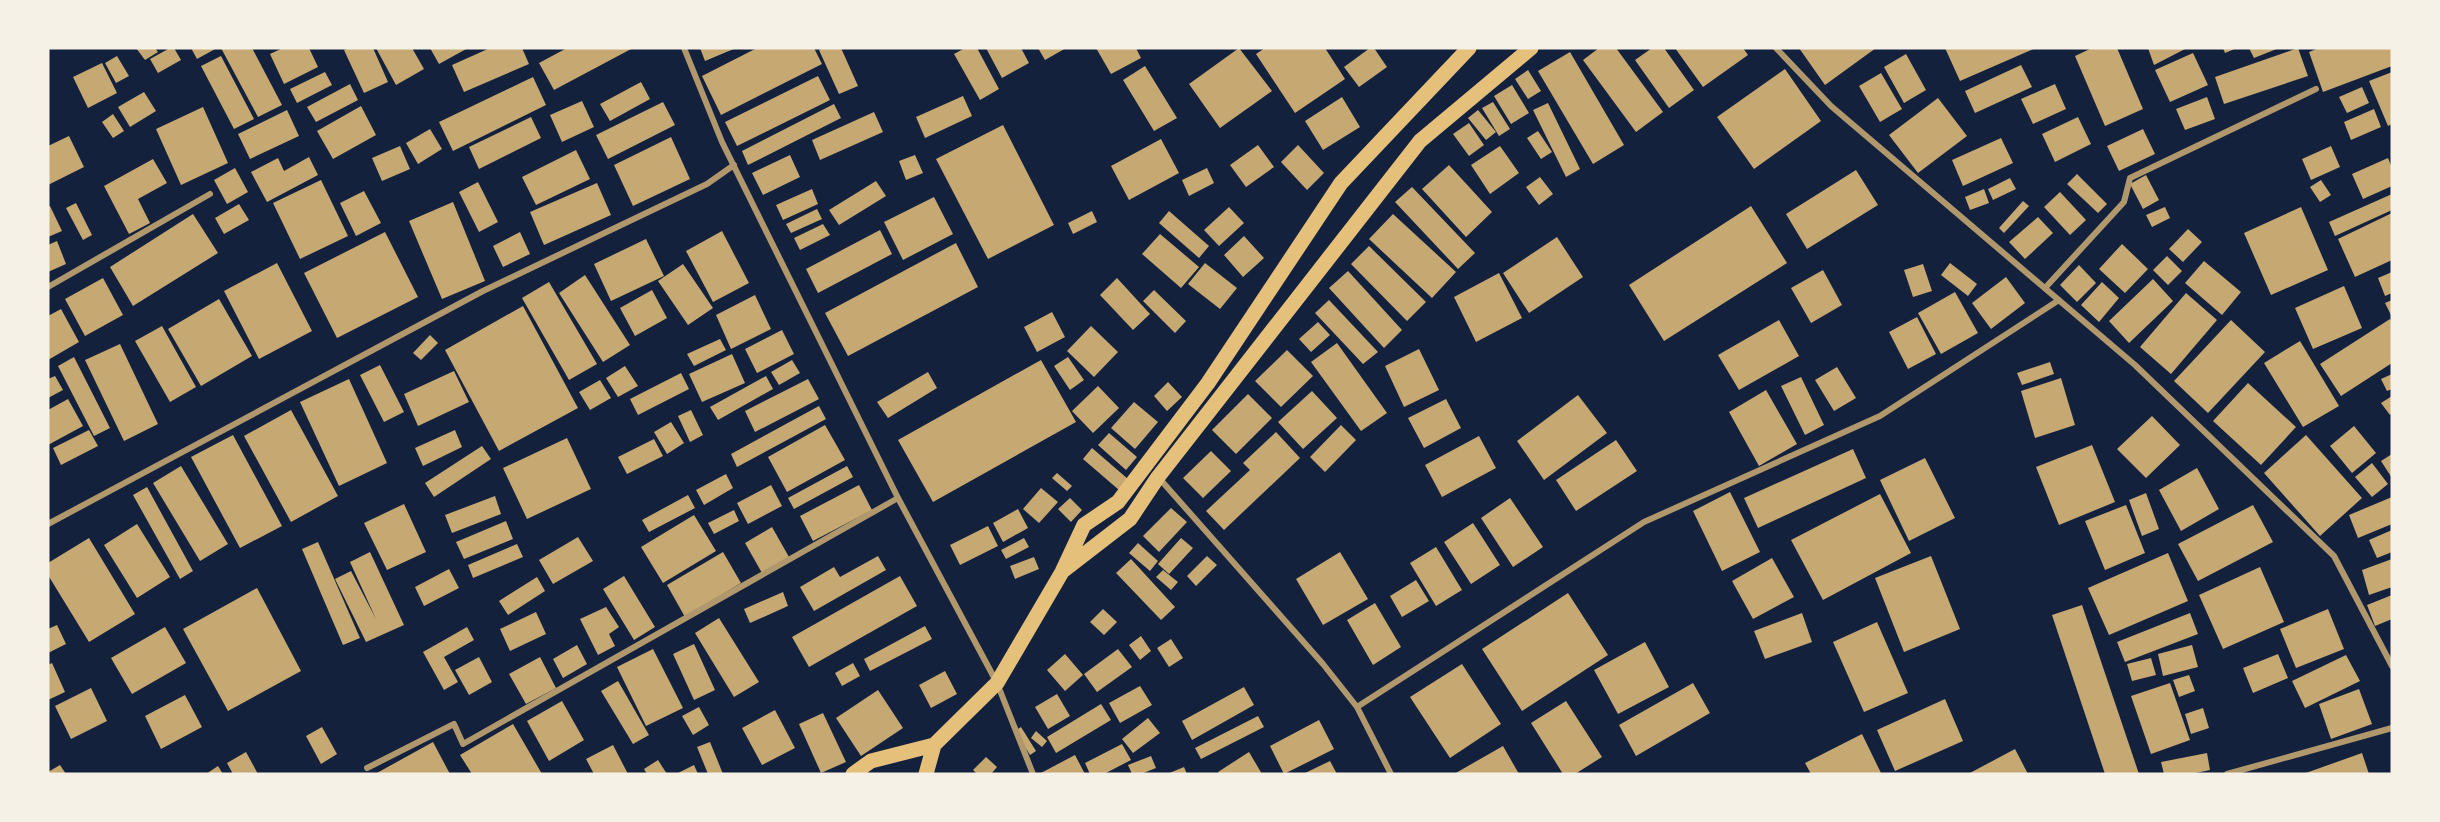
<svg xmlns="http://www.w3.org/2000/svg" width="2440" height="822" font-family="Literata,serif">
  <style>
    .building { fill: #c6a872 }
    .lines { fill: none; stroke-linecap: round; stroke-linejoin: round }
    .minor { stroke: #b1986c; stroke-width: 6 }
    .primary { stroke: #e5c07b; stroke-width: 15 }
  </style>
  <rect width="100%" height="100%" fill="#14213d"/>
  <path class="building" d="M136 48H155L158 52 145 60Z
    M170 48H174L181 60 158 73 150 59Z
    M191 48H217L197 59Z
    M221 48H252L282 105 258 117Z
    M283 48H309L318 67 284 84 270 54Z
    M349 48H373L388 82 364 93 344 50Z
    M376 48H412L424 69 396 85Z
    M430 48H468L439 64Z
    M490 48H522L529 64 464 92 452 65Z
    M567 48H633L554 90 539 63Z
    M700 48H736L705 61Z
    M757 48H814L822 64 721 115 702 76Z
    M823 48H841L858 86 839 94 819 50Z
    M965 48H977L999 89 980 100 954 54Z
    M986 48H1021L1029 63 1002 78Z
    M1038 48H1066L1045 60Z
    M1096 48H1136L1141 58 1111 74Z
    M1239 48 1272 91 1220 128 1189 84Z
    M1265 48H1325L1345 79 1295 113 1256 54Z
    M1370 48H1374L1387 67 1359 87 1344 67Z
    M1599 48H1616L1663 112 1636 132 1583 60Z
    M1652 48H1664L1694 90 1669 108 1635 60Z
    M1675 48H1743L1748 55 1703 87Z
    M1799 48H1876L1825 85Z
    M1945 48H2036L1960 81Z
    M2092 48H2117L2143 109 2105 126 2075 56Z
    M2148 48H2187L2154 65Z
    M2223 48H2237L2225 53Z
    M2249 48H2279L2254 58Z
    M2298 48 2308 76 2224 104 2215 77Z
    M2319 48H2392V66L2323 92 2309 52Z
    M1570 52 1624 145 1593 164 1538 71Z
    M2193 53 2208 85 2170 102 2155 70Z
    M1906 54 1926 90 1904 103 1884 67Z
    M117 56 129 76 116 83 105 63Z
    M221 56 254 119 234 129 201 66Z
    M102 63 117 93 88 108 73 77Z
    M2021 65 2032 87 1975 113 1965 91Z
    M1145 66 1177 118 1154 131 1123 80Z
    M1785 69 1821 121 1754 169 1717 117Z
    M1528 70 1541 91 1528 99 1515 79Z
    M325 72 332 85 297 103 290 89Z
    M2392 72V124L2388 126 2369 81Z
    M1881 73 1902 109 1880 122 1859 86Z
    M818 76 830 100 737 146 725 122Z
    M533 77 546 105 453 151 439 122Z
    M641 82 650 99 610 121 600 104Z
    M350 84 358 100 316 122 307 107Z
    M2055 84 2066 109 2033 124 2021 99Z
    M1512 85 1529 113 1511 124 1494 96Z
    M2362 87 2369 103 2347 113 2339 97Z
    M144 92 156 111 130 127 118 107Z
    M963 96 972 116 925 138 916 117Z
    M1342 97 1360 127 1323 150 1305 121Z
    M2207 97 2215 119 2185 130 2176 109Z
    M1938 98 1967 136 1918 173 1889 135Z
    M582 101 594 127 562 142 550 115Z
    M663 102 675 125 608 159 596 135Z
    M1493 102 1510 129 1499 136 1482 108Z
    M1548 103 1580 169 1566 177 1533 110Z
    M834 104 841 118 748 165 742 151Z
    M361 106 376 135 333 159 317 131Z
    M203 107 228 163 181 185 156 129Z
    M2374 109 2381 127 2351 140 2344 122Z
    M287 110 299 136 250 159 238 134Z
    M1478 110 1496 132 1486 140 1468 118Z
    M874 112 883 132 820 160 812 140Z
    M113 114 124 131 113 138 102 122Z
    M531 117 541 138 479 169 469 147Z
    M2078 117 2091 144 2055 162 2042 134Z
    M1469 123 1484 145 1469 156 1453 134Z
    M1003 125 1054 225 988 259 936 159Z
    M430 129 442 149 418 164 406 143Z
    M2143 129 2155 154 2119 171 2107 146Z
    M1538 131 1552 152 1541 159 1527 138Z
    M69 136 84 167 48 185V146Z
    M671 137 690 179 633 206 614 165Z
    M2001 138 2013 163 1963 186 1952 160Z
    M1161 139 1179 173 1129 200 1111 166Z
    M1258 145 1274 167 1246 187 1230 165Z
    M1298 145 1324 173 1307 190 1281 162Z
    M400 146 410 169 382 181 372 158Z
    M1500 146 1519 173 1490 194 1471 165Z
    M2331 146 2340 167 2311 180 2302 159Z
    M576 150 590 179 536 205 522 177Z
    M790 155 800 177 763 195 752 173Z
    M915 155 923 173 906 180 899 161Z
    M309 157 318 175 267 202 251 172 278 158 284 171Z
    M2388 158 2392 168V186L2363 199 2352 174Z
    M153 159 167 183 138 199 150 223 129 234 104 186Z
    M1449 165 1492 212 1466 237 1422 189Z
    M235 168 248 192 227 204 214 180Z
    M1207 168 1214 183 1189 196 1182 180Z
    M1856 170 1878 205 1807 249 1786 214Z
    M2077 174 2107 204 2098 213 2067 184Z
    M2146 175 2159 200 2143 209 2130 184Z
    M1540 177 1553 194 1539 205 1526 187Z
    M2010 178 2016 189 1993 200 1988 189Z
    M321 180 348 236 300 259 273 203Z
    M2321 180 2331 195 2320 202 2310 187Z
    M876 181 886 196 839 225 829 210Z
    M478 182 498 222 479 232 459 192Z
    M597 183 611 215 544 245 530 212Z
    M1412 187 1475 253 1458 269 1395 202Z
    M812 189 818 204 783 220 776 205Z
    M1984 189 1989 203 1970 210 1965 197Z
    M364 191 381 223 356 236 340 203Z
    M2060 192 2086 220 2070 235 2044 207Z
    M2392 194V210L2335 236 2329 222Z
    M934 197 953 234 903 260 884 222Z
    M2023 201 2029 206 2004 233 1999 228Z
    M453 202 485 281 442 299 409 221Z
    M76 203 92 235 83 240 66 208Z
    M239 204 249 220 224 234 215 218Z
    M50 206 62 231 48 237V207Z
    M1751 206 1787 263 1664 341 1629 285Z
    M1229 207 1244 223 1219 246 1204 230Z
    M2165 207 2170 218 2152 227 2146 215Z
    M2301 207 2328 270 2271 295 2244 233Z
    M817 209 822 219 791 233 786 224Z
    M1092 211 1097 222 1073 234 1068 223Z
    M1169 211 1209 246 1199 258 1159 223Z
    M2392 213V260L2355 277 2338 239Z
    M193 214 218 253 133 306 110 267Z
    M1393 214 1456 272 1432 298 1369 239Z
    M2038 217 2053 233 2025 259 2009 242Z
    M823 224 830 235 800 250 794 238Z
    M2188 229 2202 242 2183 262 2169 249Z
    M880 230 892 254 818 293 806 269Z
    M722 231 749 283 713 302 686 251Z
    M385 232 418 297 337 338 304 273Z
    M520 232 530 254 503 267 493 246Z
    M1160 234 1199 267 1181 288 1142 254Z
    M1244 236 1264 258 1243 277 1224 255Z
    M1557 237 1583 277 1529 313 1503 273Z
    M646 239 664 276 611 301 594 264Z
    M57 241 66 264 48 272V245Z
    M956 243 978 287 848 356 825 313Z
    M2122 244 2148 269 2125 293 2099 269Z
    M1369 246 1426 302 1407 321 1351 264Z
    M2167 256 2182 271 2168 285 2153 270Z
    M2204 261 2241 292 2222 315 2185 283Z
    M277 263 312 331 259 359 224 291Z
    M1205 263 1237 288 1220 309 1188 284Z
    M1950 263 1977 284 1968 296 1941 275Z
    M683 264 713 308 688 325 658 281Z
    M1923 264 1932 291 1913 297 1904 270Z
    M2079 265 2096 283 2077 302 2060 285Z
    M1823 270 1842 305 1811 323 1791 288Z
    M1348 271 1402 330 1384 348 1329 288Z
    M2392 272V293L2385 296 2378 278Z
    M1499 273 1522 318 1476 342 1454 297Z
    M585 275 630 345 603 362 559 293Z
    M2006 277 2025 303 1991 329 1972 303Z
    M103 278 123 315 85 336 65 299Z
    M1117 278 1150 314 1133 330 1100 295Z
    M2153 279 2173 301 2129 343 2109 321Z
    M549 282 597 364 569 380 522 298Z
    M2102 282 2119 298 2099 322 2081 305Z
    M2344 286 2362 328 2313 349 2295 308Z
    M652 290 667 318 635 336 620 308Z
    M1154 290 1186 321 1175 333 1143 301Z
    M1955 292 1978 333 1941 354 1918 313Z
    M2186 293 2217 320 2171 374 2140 347Z
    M755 295 771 329 731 349 716 315Z
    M219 299 252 356 201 386 168 329Z
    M1329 300 1378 352 1363 364 1315 313Z
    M2392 300V317L2385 303Z
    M523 306 578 408 499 451 445 350Z
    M61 309 79 342 48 360V316Z
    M1052 312 1065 337 1037 352 1024 327Z
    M1917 317 1936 354 1908 369 1889 332Z
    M2390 319 2392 322V363L2341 396 2320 364Z
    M1779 320 1799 356 1739 390 1718 355Z
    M2231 320 2265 352 2208 413 2174 381Z
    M1318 322 1330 335 1311 352 1299 339Z
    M162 326 196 387 170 402 135 341Z
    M1091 326 1118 352 1094 377 1067 351Z
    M782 330 794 354 757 373 745 349Z
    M430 335 438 343 421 360 413 353Z
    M720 339 726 350 694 366 687 354Z
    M2300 341 2339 406 2303 427 2264 363Z
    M1337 343 1387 413 1361 431 1311 362Z
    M120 344 158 424 124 441 85 360Z
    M1419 349 1439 390 1404 407 1385 366Z
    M1287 350 1313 376 1281 407 1255 381Z
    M732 354 745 383 702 402 689 374Z
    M74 357 110 428 94 436 58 366Z
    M1068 357 1084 380 1070 390 1054 366Z
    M792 360 800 373 779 385 771 372Z
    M1041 360 1076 422 933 502 898 440Z
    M2050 362 2054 374 2022 385 2017 373Z
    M380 365 404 412 384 422 360 375Z
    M625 366 638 386 618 397 606 378Z
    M1837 367 1856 398 1834 411 1815 380Z
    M454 371 469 402 418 426 404 394Z
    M928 372 937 388 888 418 877 402Z
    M681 373 689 389 638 415 630 399Z
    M2392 374V389L2387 391 2381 379Z
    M55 376 63 390 48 398V379Z
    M766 376 773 389 718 420 710 407Z
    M1801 377 1824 425 1805 435 1781 386Z
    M2061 378 2075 425 2035 438 2021 391Z
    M349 379 387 463 339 486 300 402Z
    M808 379 819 399 755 432 745 411Z
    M600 380 611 398 590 410 579 392Z
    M1168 382 1182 397 1167 411 1154 396Z
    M2248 383 2296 427 2261 465 2213 421Z
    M1098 386 1119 408 1093 433 1072 411Z
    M1766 390 1797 444 1759 466 1729 412Z
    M1312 391 1337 418 1303 449 1278 422Z
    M1248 394 1272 418 1236 454 1212 430Z
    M1578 395 1607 433 1544 480 1517 441Z
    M2392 396V413L2390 415 2381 403Z
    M68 399 83 426 48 445V410Z
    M1446 399 1461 428 1424 448 1408 418Z
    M1134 402 1158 422 1135 449 1111 428Z
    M819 406 826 419 737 467 731 454Z
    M291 410 338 496 291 522 244 436Z
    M691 410 703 435 690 442 678 416Z
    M2152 416 2180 445 2146 478 2117 449Z
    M671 422 684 443 667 454 654 432Z
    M825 425 845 460 787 492 768 457Z
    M1341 425 1356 440 1325 472 1310 457Z
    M2354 426 2376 453 2352 473 2330 446Z
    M89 430 98 446 61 465 53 448Z
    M455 430 462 447 423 466 415 448Z
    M1276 432 1300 458 1224 530 1206 511 1250 470 1243 463Z
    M1109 433 1137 457 1126 470 1098 445Z
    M233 435 282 526 240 548 191 457Z
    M2306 435 2362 498 2320 536 2264 473Z
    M1479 436 1496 468 1442 497 1425 465Z
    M567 438 591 489 527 519 503 468Z
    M654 439 663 456 627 474 618 457Z
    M1616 440 1637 471 1576 511 1556 480Z
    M2092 445 2115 502 2059 525 2036 467Z
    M482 446 491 459 434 497 425 483Z
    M1092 448 1128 479 1119 490 1083 459Z
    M1853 449 1866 478 1758 528 1744 498Z
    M1211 451 1231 471 1203 498 1183 478Z
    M2392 454V478L2381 461Z
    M1925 458 1955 518 1909 541 1880 480Z
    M2372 463 2388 484 2372 497 2355 477Z
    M181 466 228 544 200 561 153 483Z
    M847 466 853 477 794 509 788 498Z
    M2197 468 2219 509 2181 531 2159 490Z
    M1057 473 1072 486 1067 491 1052 478Z
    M726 474 733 488 704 505 696 490Z
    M771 485 782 506 748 524 737 503Z
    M859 485 872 510 813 541 800 516Z
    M147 487 193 571 180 579 133 495Z
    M1041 488 1058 502 1039 523 1023 509Z
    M1730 492 1760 552 1722 571 1693 511Z
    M2146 493 2159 529 2142 536 2129 500Z
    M1880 494 1911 553 1823 600 1791 540Z
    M688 495 695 508 649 532 642 520Z
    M495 496 501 514 452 533 445 515Z
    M2392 497V524L2358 538 2349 515Z
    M1070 498 1082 510 1071 522 1058 509Z
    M1510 498 1543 547 1513 567 1481 518Z
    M404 504 426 552 387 570 364 523Z
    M2126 505 2145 553 2105 570 2085 521Z
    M2253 505 2273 542 2198 581 2178 544Z
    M1171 508 1187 522 1159 552 1143 536Z
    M1018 509 1028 528 1003 542 993 523Z
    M734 510 739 521 714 534 708 523Z
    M694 515 716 551 663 583 641 547Z
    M506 521 513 539 464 559 456 542Z
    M1473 523 1500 565 1471 584 1444 542Z
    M137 524 170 577 137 598 104 545Z
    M988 526 998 546 960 565 950 545Z
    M772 527 789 557 762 573 745 543Z
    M2392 530V552L2377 558 2369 540Z
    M578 537 593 561 553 584 539 560Z
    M89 538 135 614 89 642 48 575V563Z
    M1024 538 1029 547 1006 559 1001 550Z
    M1181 538 1193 548 1169 574 1158 564Z
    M318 542 360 638 343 645 302 549Z
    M1138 543 1158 561 1150 571 1129 553Z
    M517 544 523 557 473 578 468 565Z
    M1436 547 1462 590 1436 606 1410 563Z
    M370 552 404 625 366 642 335 579 351 571 376 619 350 562Z
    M723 552 741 583 685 617 667 585Z
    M1340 552 1368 599 1323 625 1296 579Z
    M2168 553 2188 601 2109 635 2088 588Z
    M878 556 886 570 814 611 800 587 834 567 840 577Z
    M1207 556 1217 565 1196 586 1187 576Z
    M1931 556 1960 629 1904 652 1875 578Z
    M1034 557 1039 569 1015 579 1010 566Z
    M1772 558 1794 597 1753 619 1732 581Z
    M1131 559 1175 607 1161 620 1116 573Z
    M2392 559V587L2369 595 2362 570Z
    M2260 567 2284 622 2223 649 2199 595Z
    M449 569 459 588 424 606 415 587Z
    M1163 570 1178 582 1171 590 1156 577Z
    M624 576 655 627 634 640 603 589Z
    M900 576 917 606 809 667 792 637Z
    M537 577 545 591 508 615 499 601Z
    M1416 580 1429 601 1402 617 1390 596Z
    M257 588 301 671 228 711 183 629Z
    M783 592 788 606 750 623 744 609Z
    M1568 593 1608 655 1522 711 1482 649Z
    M2392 595V619L2375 626 2367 605Z
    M1375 603 1401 647 1373 665 1347 620Z
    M2082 605 2139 774H2105L2052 615Z
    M606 607 619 627 609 634 615 646 598 655 580 619Z
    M1103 609 1117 622 1104 635 1090 622Z
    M2328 609 2344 649 2296 668 2280 629Z
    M536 612 546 634 510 651 500 629Z
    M1802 613 1812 642 1765 659 1754 631Z
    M2190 613 2198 634 2125 662 2117 642Z
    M719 618 759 682 734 697 695 633Z
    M1877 622 1908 693 1864 712 1833 642Z
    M57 625 66 644 48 653V629Z
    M925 626 932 639 870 671 864 659Z
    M165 627 186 663 132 694 111 658Z
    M467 627 474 640 444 657 458 682 444 690 423 652Z
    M1141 636 1151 651 1140 660 1129 645Z
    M1171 639 1183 658 1169 667 1157 648Z
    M1645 642 1669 687 1618 714 1594 670Z
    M694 644 715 690 694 700 673 654Z
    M577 645 587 664 563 678 553 659Z
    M2192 645 2198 667 2163 676 2158 654Z
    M653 649 683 708 646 726 617 667Z
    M1118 649 1132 667 1097 692 1084 674Z
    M1065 654 1083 675 1065 691 1047 670Z
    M2278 654 2288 678 2253 693 2243 668Z
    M2346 655 2360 681 2305 708 2292 681Z
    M479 657 492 682 469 695 455 670Z
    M540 657 556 688 526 704 509 674Z
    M2151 658 2156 675 2132 681 2127 664Z
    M52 663 65 692 48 700V665Z
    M853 663 860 676 842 686 835 673Z
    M1462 664 1501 724 1450 758 1410 697Z
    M945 671 957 694 931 708 919 685Z
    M2189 675 2195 691 2179 697 2173 680Z
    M618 681 649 735 633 744 601 691Z
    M1693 683 1710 713 1636 756 1619 725Z
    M2170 683 2190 740 2151 754 2131 696Z
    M1140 686 1152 705 1120 723 1109 703Z
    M1244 687 1254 705 1192 740 1182 721Z
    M91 688 107 721 71 739 55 706Z
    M2359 689 2372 724 2331 739 2319 704Z
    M878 690 903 728 861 756 836 718Z
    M1057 694 1070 716 1048 729 1035 707Z
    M185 695 202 727 161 749 145 716Z
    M1945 699 1963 741 1895 771 1877 730Z
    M562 701 584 740 549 761 527 721Z
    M1566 701 1602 757 1575 774H1563L1531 723Z
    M1101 704 1111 720 1056 753 1047 737Z
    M699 707 709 725 693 735 682 716Z
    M2203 708 2209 728 2191 734 2185 714Z
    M775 710 795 748 762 765 742 728Z
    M823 713 846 762 821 773 799 724Z
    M1258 716 1264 727 1201 759 1195 748Z
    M1148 718 1160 733 1133 753 1122 739Z
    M1319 720 1334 749 1284 774 1270 746Z
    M513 724 542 774H472L460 755Z
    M322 727 337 754 321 764 306 736Z
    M1021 727 1036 751 1030 755 1015 731Z
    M1036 731 1047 741 1042 747 1031 738Z
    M1862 734 1881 773 1811 774 1805 763Z
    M433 742 450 774H375Z
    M710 742 723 774H708L697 747Z
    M1122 744 1131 760 1104 774H1090L1085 763Z
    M613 745 628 774H594L586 759Z
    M1503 746 1519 774H1454Z
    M2015 749 2028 774H1968Z
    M246 752 258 774H233L227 763Z
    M1249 752 1262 774H1220L1218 772Z
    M2207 753 2210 770 2191 774H2164L2161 762Z
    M2362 753 2369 774H2303Z
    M1075 755 1085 774H1039Z
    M1151 756 1156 768 1141 774H1132L1128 765Z
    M986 757 997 767 991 774H977L973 770Z
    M658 760 667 774H647L644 769Z
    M1330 761 1337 774H1303Z
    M60 765 66 774H48V772Z
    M694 765 698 774H676Z
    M218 766 223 774H206Z
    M1184 767 1187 774H1167Z"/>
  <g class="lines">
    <path class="minor" d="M684 48 722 142 898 498 997 683 1033 774
      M1776 48 1831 106 2135 365 2334 556 2392 666
      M48 287 210 194
      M2045 288 2124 202 2130 178 2316 89
      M1159 478 1323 664 1357 707
      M48 524 483 291 707 184 734 165
      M367 768 454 724 463 744 898 498
      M1391 774 1357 707 1644 522 1880 416 2059 300
      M2227 774 2392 728"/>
    <path class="primary" d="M1064 570 1130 519 1158 477 1420 141 1531 48
      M853 774 871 761 934 745
      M926 774 934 745 997 683 1062 572 1084 525 1118 502 1208 383 1341 183 1469 48"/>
  </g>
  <rect width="2440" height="822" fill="none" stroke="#f6f1e7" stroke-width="99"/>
</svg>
